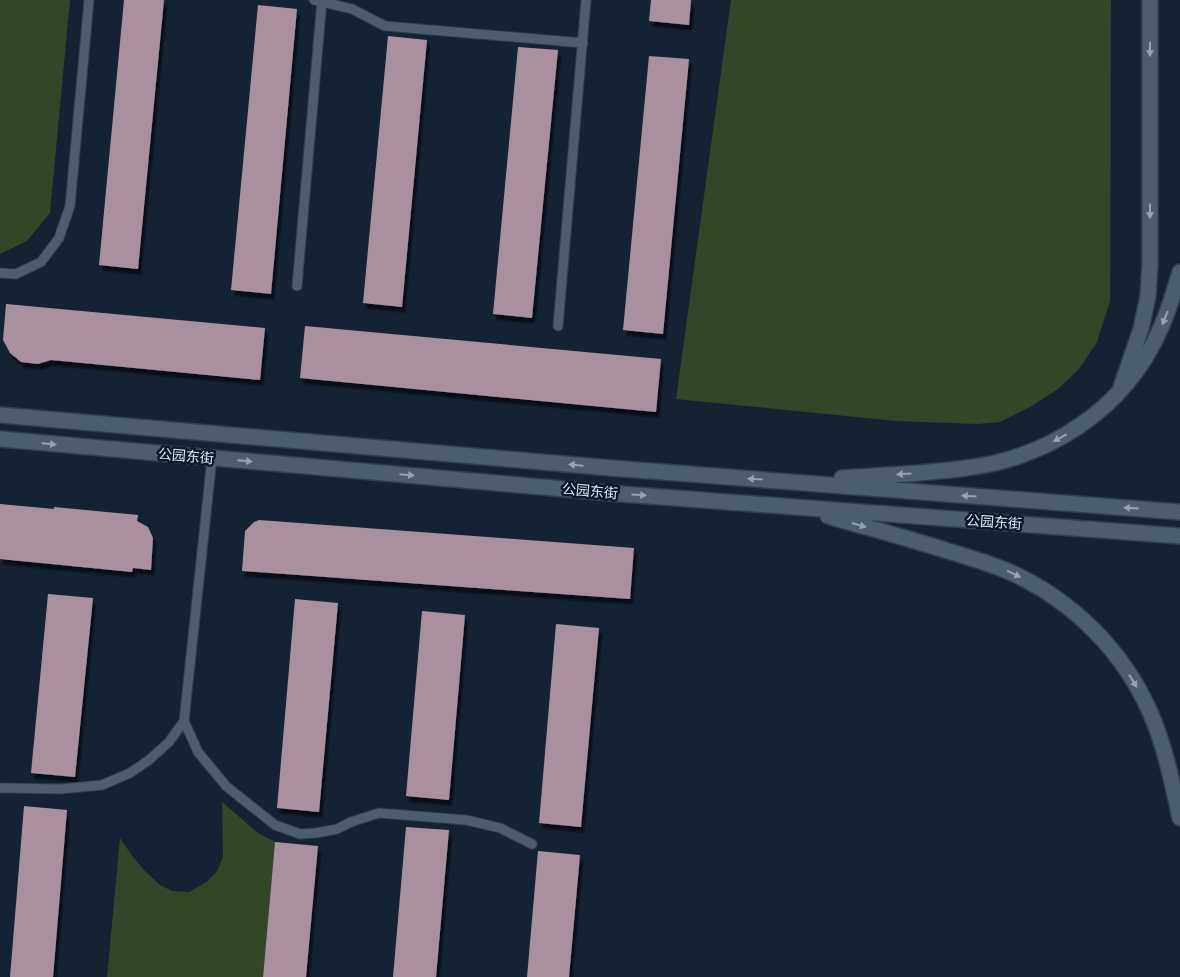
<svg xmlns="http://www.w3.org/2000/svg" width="1180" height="977" font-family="Arial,'Noto Sans SC',sans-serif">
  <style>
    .green { fill: #314728 }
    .building { fill: #aa909e; filter: url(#shadow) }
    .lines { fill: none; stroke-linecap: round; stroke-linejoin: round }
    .service-casing { stroke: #333d4a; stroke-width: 11 }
    .minor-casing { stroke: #333d4a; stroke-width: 18 }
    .tertiary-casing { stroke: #333d4a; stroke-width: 18 }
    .service { stroke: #4d5d70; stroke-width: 9 }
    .minor { stroke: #4d5d70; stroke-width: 15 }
    .tertiary { stroke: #4d5d70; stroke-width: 15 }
    .oneway { fill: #96a3b2 }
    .labels { text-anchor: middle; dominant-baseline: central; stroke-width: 5; stroke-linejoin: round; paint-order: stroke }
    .street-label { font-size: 14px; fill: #dfe9f4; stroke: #0b1929 }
  </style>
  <defs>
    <filter id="shadow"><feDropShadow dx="3" dy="5.5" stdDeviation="1" flood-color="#0009"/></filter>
  </defs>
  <rect width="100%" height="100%" fill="#142333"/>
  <path class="green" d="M0 0H70L50 213 27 241 0 254Z
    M731 0H1111L1110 301 1097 342 1079 369 1058 389 1030 407 1000 422 977 424 896 421 676 399Z
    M222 802 258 833 275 842 263 977H107L120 838 133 857 144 870 160 885 172 891 189 892 208 881 218 870 223 856Z"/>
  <path class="building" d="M124 0H164L138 269 99 265Z
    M651 0H691L689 25 649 21Z
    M258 5 297 9 271 294 231 290Z
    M388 36 427 40 402 307 363 303Z
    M518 47 558 50 532 318 493 314Z
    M649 56 689 59 663 334 623 330Z
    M6 304 265 328 260 380 51 360 38 364 21 362 10 353 3 340Z
    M305 326 661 359 656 412 300 378Z
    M0 504 54 509V507L138 515 137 521 148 527 153 538 151 570 133 568 132 572 0 559Z
    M259 520 634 548 630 599 242 571 245 531 254 522Z
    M48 594 93 598 75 777 31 773Z
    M295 599 338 603 319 812 277 808Z
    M422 611 465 615 449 800 406 796Z
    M556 624 599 628 581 827 539 823Z
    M24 806 67 810 53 977H10Z
    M406 827 449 830 436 977H393Z
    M275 842 318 846 306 977H263Z
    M538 851 580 855 569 977H527Z"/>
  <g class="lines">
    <g class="service-casing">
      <path id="service" d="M314 0 352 9 385 26 583 43
        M0 273 16 274 41 262 59 238 70 206 89 0
        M297 286 322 0
        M558 326 586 0
        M184 721 198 752 226 786 275 825 300 834 316 833 337 829 351 822 379 813 466 820 500 828 532 844
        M0 788 60 789 102 785 130 773 149 760 169 742 184 721 212 458"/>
    </g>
    <g class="minor-casing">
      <path id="minor" d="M1121 387 1141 329 1148 296 1150 264V0"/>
    </g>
    <g class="tertiary-casing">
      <path id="tertiary" d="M0 415 611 468 1180 512
        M0 439 609 493 1180 536
        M842 478C883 475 925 474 966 468 1049 458 1124 409 1159 332 1168 313 1174 292 1180 272
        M828 516C869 528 911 539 951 552 972 558 992 564 1012 573 1073 601 1123 651 1150 712 1165 746 1172 782 1180 818"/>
    </g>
    <use href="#service" class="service"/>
    <use href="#minor" class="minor"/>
    <use href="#tertiary" class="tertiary"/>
  </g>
  <defs><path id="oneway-solid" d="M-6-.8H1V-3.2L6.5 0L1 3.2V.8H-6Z" transform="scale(1.25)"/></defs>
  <g class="oneway">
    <use href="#oneway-solid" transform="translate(1150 49) rotate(90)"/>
    <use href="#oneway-solid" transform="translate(1150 211) rotate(90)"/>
    <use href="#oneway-solid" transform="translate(1165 318) rotate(112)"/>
    <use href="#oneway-solid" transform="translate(1060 438) rotate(152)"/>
    <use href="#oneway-solid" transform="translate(49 444) rotate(5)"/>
    <use href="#oneway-solid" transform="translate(245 461) rotate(5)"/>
    <use href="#oneway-solid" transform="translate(576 465) rotate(-175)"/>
    <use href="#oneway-solid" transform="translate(904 474) rotate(176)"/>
    <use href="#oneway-solid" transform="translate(407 475) rotate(5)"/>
    <use href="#oneway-solid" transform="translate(755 479) rotate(-176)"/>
    <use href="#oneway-solid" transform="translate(639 495) rotate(4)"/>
    <use href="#oneway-solid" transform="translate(969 496) rotate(-176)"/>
    <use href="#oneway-solid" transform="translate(1131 508) rotate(-176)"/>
    <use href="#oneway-solid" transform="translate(859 525) rotate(16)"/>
    <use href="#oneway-solid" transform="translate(1014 574) rotate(25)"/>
    <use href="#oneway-solid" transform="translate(1133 681) rotate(58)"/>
  </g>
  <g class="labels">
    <g class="street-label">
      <text transform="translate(186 456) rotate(5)">公园东街</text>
      <text transform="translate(590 491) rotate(5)">公园东街</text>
      <text transform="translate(994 522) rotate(4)">公园东街</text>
    </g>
  </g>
</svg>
